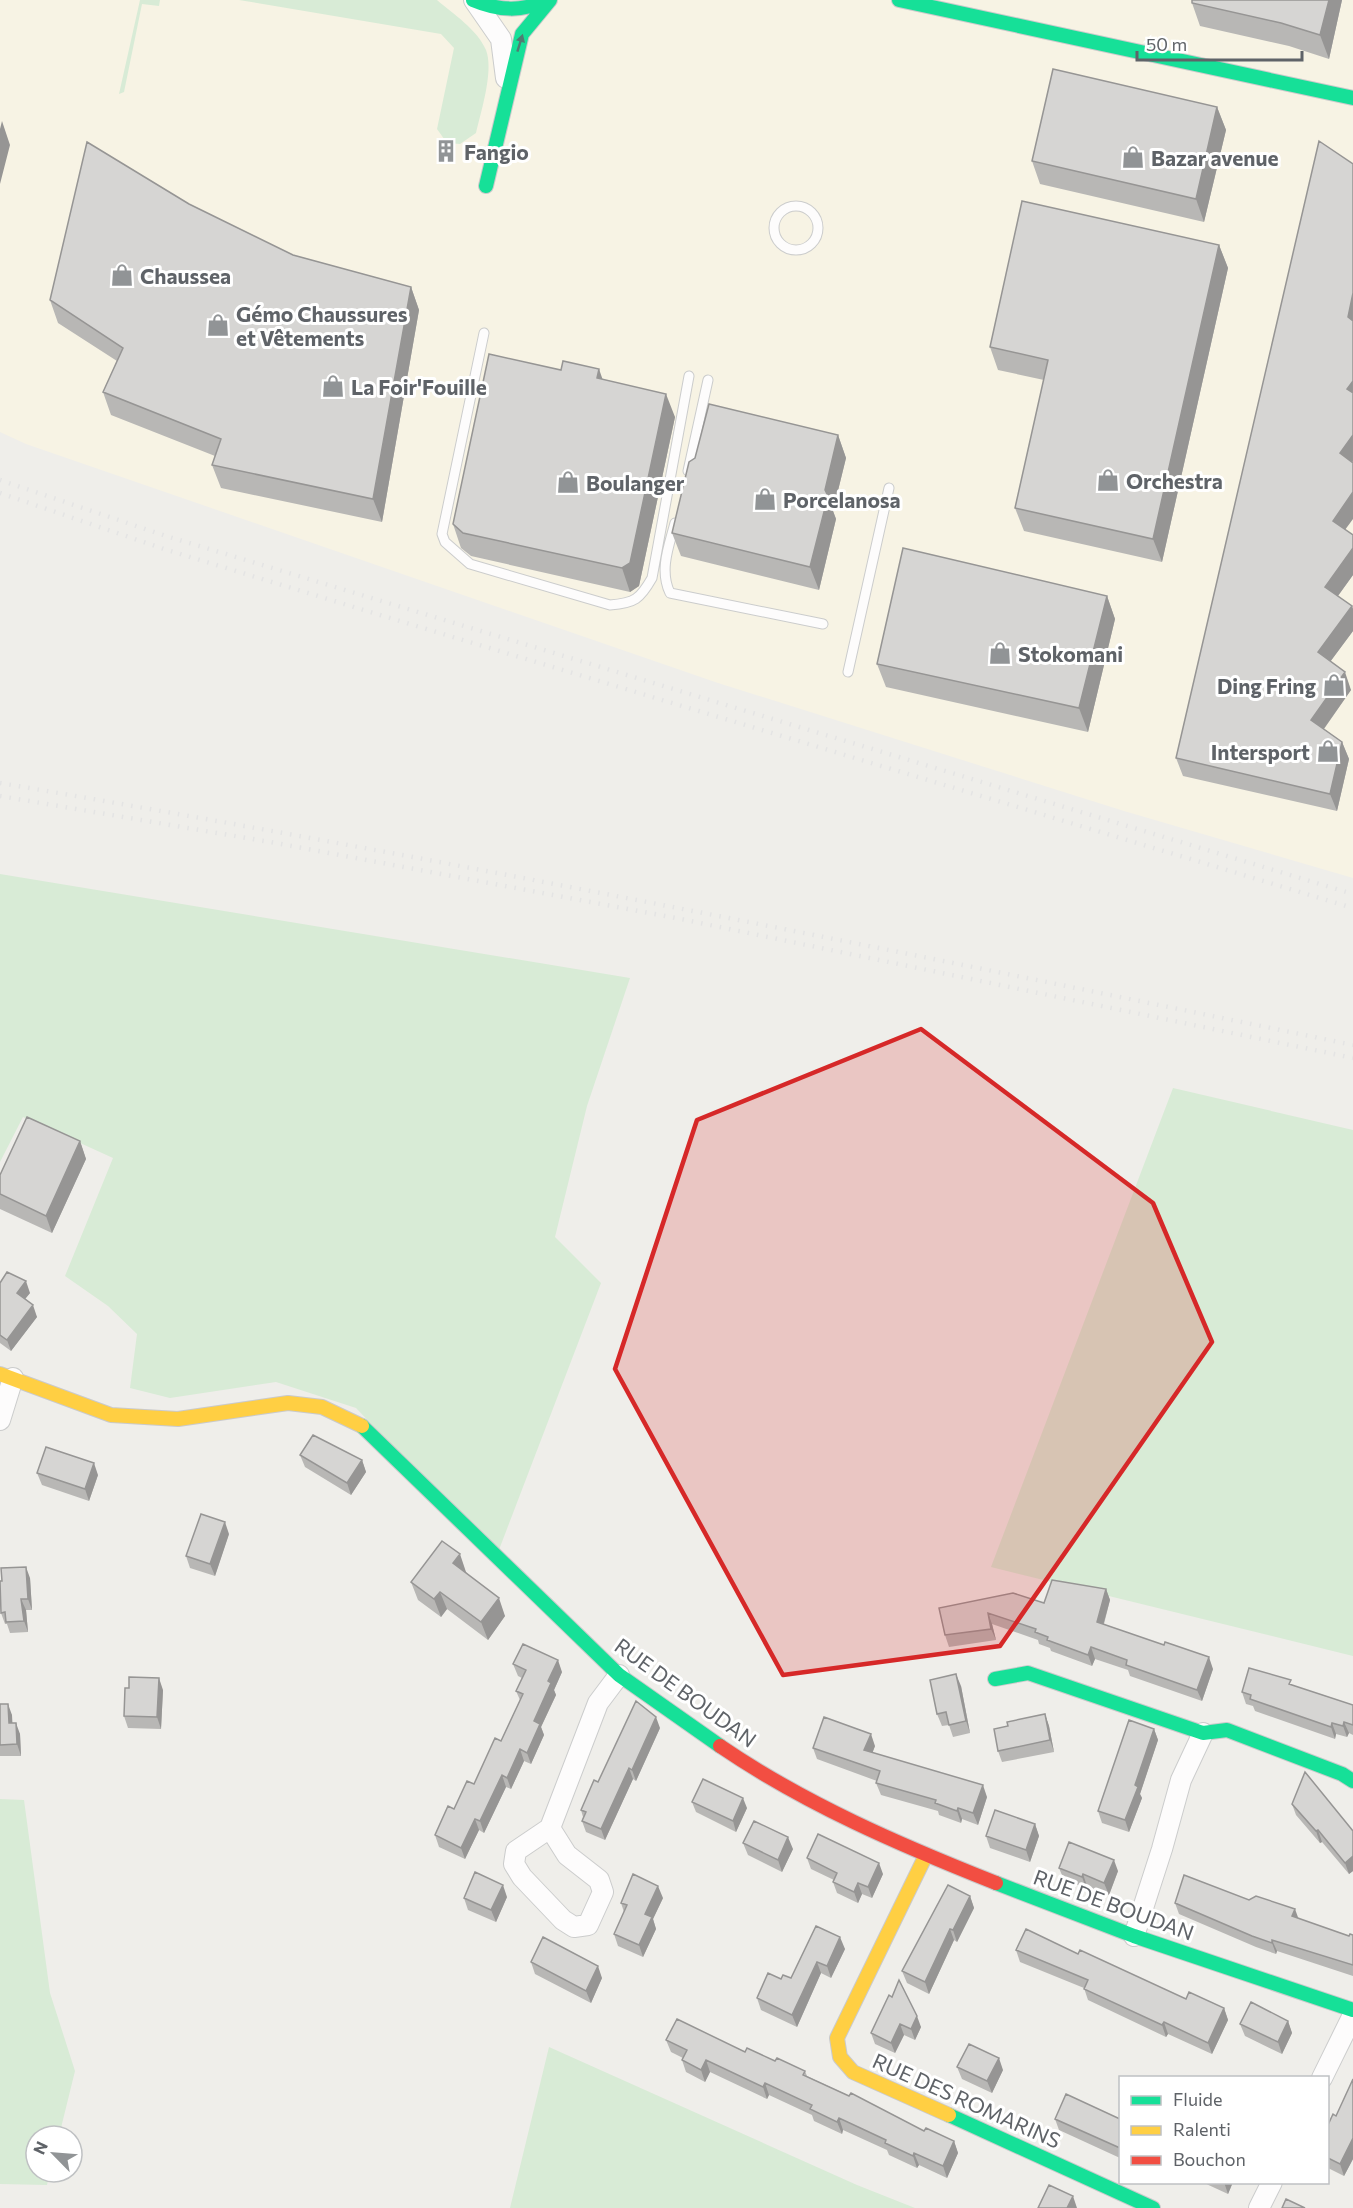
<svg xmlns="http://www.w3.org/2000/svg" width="1353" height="2208" font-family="Commissioner,sans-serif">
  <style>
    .commercial { fill: #f7f3e4 }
    .green { fill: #d8ebd6 }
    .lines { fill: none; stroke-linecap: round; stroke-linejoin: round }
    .lane-casing { stroke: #cbcccc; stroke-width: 11 }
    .street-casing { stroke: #cbcccc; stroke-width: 22 }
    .fast-casing { stroke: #cacacb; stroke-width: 16 }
    .slow-casing { stroke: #cacacb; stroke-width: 16 }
    .jam-casing { stroke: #cacacb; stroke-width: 16 }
    .lane { stroke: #fdfcfc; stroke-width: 9 }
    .street { stroke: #fdfcfc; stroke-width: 20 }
    .fast { stroke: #16e098; stroke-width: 14 }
    .slow { stroke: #ffcf43; stroke-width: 14 }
    .jam { stroke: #f24e42; stroke-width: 14 }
    .rail { stroke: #e4e4e4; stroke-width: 4.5; stroke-dasharray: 1.5 8; stroke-linecap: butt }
    .wall { fill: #b8b7b5 }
    .shaded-wall { fill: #969594 }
    .building { fill: #d6d5d3; stroke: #969594; stroke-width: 1.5 }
    .oneway { fill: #507c72 }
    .marked { fill: #d62828; fill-opacity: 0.2; stroke: #d62828; stroke-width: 4.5; stroke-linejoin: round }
    .labels { text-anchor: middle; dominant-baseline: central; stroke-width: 6; stroke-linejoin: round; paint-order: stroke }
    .poi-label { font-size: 21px; font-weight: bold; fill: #5f6368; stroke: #fff; text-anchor: start }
    .street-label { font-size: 21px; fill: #5f6368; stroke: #fff }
  </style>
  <rect width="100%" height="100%" fill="#efeeea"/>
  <path class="commercial" d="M0 0H1353V878L1124 811 718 683 26 444 0 432Z"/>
  <path class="green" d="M140 0H160L159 6 142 4 124 92 119 94Z
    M239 0H437C453 14 477 29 486 50 494 71 481 111 476 133L460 144 447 143 437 129 454 48 441 34Z
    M0 874 630 978 587 1106 555 1237 601 1283 497 1555 356 1408 276 1382 170 1398 130 1388 137 1334 108 1306 65 1276 113 1158 23 1117 0 1162Z
    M1173 1088 1353 1130V1656L991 1567Z
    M0 1799 24 1800 50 1993 75 2071 59 2136H36V2172H50L47 2185 0 2184Z
    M549 2047 857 2185 915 2208H510Z"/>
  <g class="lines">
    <g class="lane-casing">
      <path id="lane" d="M774 228a22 22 0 1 1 44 0a22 22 0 1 1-44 0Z
        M484 333 442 534 445 542 470 564 610 605C635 603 640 599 652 578L689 376
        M688 471 708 380
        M675 523C669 546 659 570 670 593L823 624
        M848 672 889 488"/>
    </g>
    <g class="street-casing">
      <path id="street" d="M474 0 501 39 506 78
        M0 1420 13 1378
        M550 1828 567 1855 599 1880 603 1892 588 1925 574 1927 563 1920 522 1877 514 1864 516 1851 550 1828 598 1703 619 1675
        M1134 1936 1162 1849 1181 1780 1203 1733
        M1322 2078 1353 2015
        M1259 2208 1272 2182"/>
    </g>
    <g class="fast-casing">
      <path id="fast" d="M473 0C499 11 522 12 548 0
        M899 0 1353 98
        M486 186 522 34 550 0
        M362 1426 619 1675 720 1746
        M995 1679 1028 1673 1203 1733 1227 1730 1342 1774 1353 1781
        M996 1883 1134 1936 1353 2010
        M949 2115 1153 2208"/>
    </g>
    <g class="slow-casing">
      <path id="slow" d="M0 1374 111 1415 178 1419 288 1403 322 1407 362 1426
        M926 1855 837 2038 840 2057 853 2072 949 2115"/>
    </g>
    <g class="jam-casing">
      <path id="jam" d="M720 1746C805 1804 900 1845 996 1883"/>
    </g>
    <use href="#lane" class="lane"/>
    <use href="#street" class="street"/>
    <use href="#fast" class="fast"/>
    <use href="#slow" class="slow"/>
    <use href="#jam" class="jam"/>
    <path class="rail" d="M0 480 166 536 1353 894
      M0 493 164 549 380 615 1353 908
      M0 783C453 860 903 952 1353 1045
      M0 796 270 842 676 918 1353 1058"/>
  </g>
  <path class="wall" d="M1342 0 1329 59 1289 46 1200 26 1192 3Z
    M1217 107 1226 130 1204 222 1040 184 1032 161Z
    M1353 164V461L1345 530 1353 535V575L1338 596 1352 606 1353 609V631L1330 662 1351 690 1324 729 1342 742 1349 759 1337 811 1183 776 1176 758Z
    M1219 245 1228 268 1162 562 1024 531 1015 508 1044 380 998 370 990 347Z
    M293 255 411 287 419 310 382 522 221 488 212 465 215 456 111 415 103 392 117 361 58 323 50 300Z
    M602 379 675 417 639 586 630 592 471 556 461 548 453 524Z
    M838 435 846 458 833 511 836 519 819 590 681 556 672 533Z
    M1107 596 1115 619 1088 732 886 687 877 664Z
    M80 1141 86 1159 52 1233 0 1209V1175Z
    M0 1283 30 1293 25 1299 37 1317 11 1351 0 1343Z
    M300 1455 362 1460 366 1472 351 1495 305 1467Z
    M37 1473 98 1475 89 1501 42 1485Z
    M229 1534 215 1576 190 1568 186 1556Z
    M466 1572 505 1616 488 1640 447 1609 441 1617 418 1600 411 1582Z
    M30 1578 32 1610H26L28 1632 10 1633 7 1624H5L1 1613Z
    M1106 1589 1110 1600 1104 1624 1213 1669 1202 1701 1130 1676 1128 1670 1095 1659 1092 1666 1051 1651 1050 1648 1039 1644 1038 1640 992 1624 996 1640 949 1647 945 1635 939 1608 1044 1603Z
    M513 1664 562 1672 554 1690 556 1695 541 1727 544 1735 531 1764 524 1761 511 1789 506 1787 484 1833 479 1830 465 1859 439 1847 435 1835 454 1809 474 1784 501 1741 520 1700 516 1691 522 1678 518 1676Z
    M1292 1685 1353 1705V1735L1349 1733 1347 1737 1336 1734 1335 1739 1255 1711 1253 1706 1246 1704 1242 1692Z
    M961 1686 970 1733 953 1737 949 1725 942 1726 937 1714Z
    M163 1690 161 1729 128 1728 124 1716Z
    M0 1704 12 1715V1723L20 1734 21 1756H0Z
    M1045 1714 1049 1726 1054 1752 1002 1762 998 1751 1008 1726Z
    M660 1728 636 1781 633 1779 605 1840 586 1832 582 1821 583 1817 581 1810 598 1782Z
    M1154 1729 1158 1740 1140 1794 1142 1798 1129 1832 1102 1823 1098 1811Z
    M875 1746 872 1753 987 1797 978 1825 962 1819 961 1823 939 1815 938 1811 881 1795 876 1783 877 1781 817 1759 813 1748Z
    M692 1802 747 1808 736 1832 696 1812Z
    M1292 1804 1353 1831V1871L1349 1874 1322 1842 1320 1843 1296 1815Z
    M1035 1824 1039 1836 1030 1862 990 1848 986 1836Z
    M743 1843 793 1849 782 1872 748 1855Z
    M807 1858 883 1874 872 1898 862 1894 858 1903 837 1893 833 1882 834 1880 811 1869Z
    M1059 1868 1118 1871 1109 1895 1087 1886 1086 1888 1064 1880Z
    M970 1896 974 1908 957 1942 954 1940 929 1994 907 1983 902 1971Z
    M507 1897 496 1922 468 1910 464 1898Z
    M663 1898 653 1919 656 1929 643 1957 618 1946 614 1934 624 1912 621 1903Z
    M1175 1903 1298 1919 1349 1936 1353 1935V1976L1277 1951 1276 1954 1256 1947 1179 1914Z
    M816 1926 845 1949 831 1978 821 1973 797 2027 761 2010 757 1998 781 1979 791 1978Z
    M1016 1950 1186 1999 1224 2008 1228 2020 1212 2054 1168 2034 1166 2037 1088 2000 1084 1988 1020 1962Z
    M531 1962 602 1978 591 2003 535 1974Z
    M889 1995 921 2027 915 2040 904 2035 895 2053 875 2044 871 2033Z
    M1288 2021 1292 2033 1282 2054 1245 2036 1240 2024Z
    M666 2040 745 2052 805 2071 807 2076 924 2131 954 2141 958 2153 947 2178 919 2165 917 2168 889 2155 887 2150 843 2130 842 2134 814 2121 812 2115 769 2095 767 2099 710 2072 705 2082 686 2072 682 2060 683 2058 671 2052Z
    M957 2067 1003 2070 992 2093 962 2079Z
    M1353 2079V2159L1344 2176 1328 2168V2125L1336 2116Z
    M1055 2119H1120V2158L1059 2130Z
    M1202 2182H1233L1228 2194Z"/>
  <path class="shaded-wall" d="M1329 0H1342L1329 59 1320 35Z
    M1217 107 1226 130 1204 222 1196 199Z
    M2 121 10 145 0 184V129Z
    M1219 245 1228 268 1162 562 1153 539Z
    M411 287 419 310 382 522 373 499Z
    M1353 293V332L1348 317Z
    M599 369 607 392 597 378Z
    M1353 381V405L1347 389Z
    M666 394 675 417 639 586 630 592 622 568Z
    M838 435 846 458 833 511 836 519 819 590 810 567 825 490Z
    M1353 435V461L1346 471 1340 453Z
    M1353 492V519L1339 538 1333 521Z
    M1353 548V575L1332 604 1325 587Z
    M1107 596 1115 619 1088 732 1079 708Z
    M1352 606 1353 609V631L1324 670 1318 652Z
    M1345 672 1351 690 1318 737 1311 720Z
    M1342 742 1349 759 1337 811 1330 794Z
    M80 1141 86 1159 52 1233 46 1216Z
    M26 1281 30 1293 21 1304 17 1293Z
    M33 1305 37 1317 11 1351 7 1340Z
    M362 1460 366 1472 351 1495 347 1483Z
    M94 1463 98 1475 89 1501 85 1489Z
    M225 1522 229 1534 215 1576 210 1564Z
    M460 1554 466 1572 460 1581 453 1563Z
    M26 1567 30 1578 32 1610 28 1599Z
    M1106 1589 1110 1600 1101 1633 1097 1622Z
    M440 1592 447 1609 441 1617 434 1599Z
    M499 1598 505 1616 488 1640 481 1622Z
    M21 1599 26 1610 28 1632 24 1621Z
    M988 1613 992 1624 996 1640 991 1629Z
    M1091 1647 1095 1659 1092 1666 1088 1655Z
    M1209 1657 1213 1669 1202 1701 1197 1690Z
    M558 1660 562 1672 554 1690 556 1695 541 1727 544 1735 531 1764 527 1753 534 1721 548 1681Z
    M956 1674 961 1686 970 1733 966 1721Z
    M159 1678 163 1690 161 1729 157 1717Z
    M8 1704 12 1715 13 1734 9 1723Z
    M1045 1714 1049 1726 1054 1752 1050 1740Z
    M656 1717 660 1728 636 1781 632 1770Z
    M1344 1722 1349 1733 1347 1737 1343 1726Z
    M16 1723 20 1734 21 1756 17 1744Z
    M1332 1723 1336 1734 1335 1739 1331 1727Z
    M1154 1729 1158 1740 1140 1794 1142 1798 1129 1832 1125 1820 1135 1785Z
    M871 1734 875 1746 869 1762 864 1750Z
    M520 1749 524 1761 511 1789 507 1778Z
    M629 1768 633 1779 605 1840 601 1829Z
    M502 1775 506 1787 484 1833 480 1821Z
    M983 1785 987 1797 978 1825 973 1813Z
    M743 1798 747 1808 736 1832 733 1821Z
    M958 1808 962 1819 961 1823 957 1811Z
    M475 1819 479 1830 465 1859 461 1848Z
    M1035 1824 1039 1836 1030 1862 1026 1850Z
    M1318 1830 1322 1842 1320 1843 1316 1831Z
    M788 1837 793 1849 782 1872 778 1860Z
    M1353 1856V1871L1349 1874 1345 1863Z
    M1114 1860 1118 1871 1109 1895 1104 1883Z
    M879 1863 883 1874 872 1898 868 1887Z
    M1083 1874 1087 1886 1086 1888 1082 1877Z
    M858 1883 862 1894 858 1903 854 1892Z
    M503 1885 507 1897 496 1922 491 1910Z
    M658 1886 663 1898 653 1919 656 1929 643 1957 639 1945 645 1914Z
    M970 1896 974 1908 957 1942 953 1930Z
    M1295 1909 1299 1920 1292 1916Z
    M950 1929 954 1940 929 1994 925 1982Z
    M840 1937 845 1949 831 1978 827 1966Z
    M1272 1940 1277 1951 1276 1954 1272 1943Z
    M817 1962 821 1973 797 2027 792 2015Z
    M598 1966 602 1978 591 2003 586 1991Z
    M1224 2008 1228 2020 1212 2054 1208 2043Z
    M917 2016 921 2027 915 2040 911 2029Z
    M1288 2021 1292 2033 1282 2054 1278 2042Z
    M1164 2022 1168 2034 1166 2037 1162 2025Z
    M900 2024 904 2035 895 2053 891 2043Z
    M999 2058 1003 2070 992 2093 987 2081Z
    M706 2060 710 2072 705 2082 701 2070Z
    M765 2083 769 2095 767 2099 763 2087Z
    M839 2118 843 2130 842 2134 837 2122Z
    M1353 2138V2159L1344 2176 1340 2164Z
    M954 2141 958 2153 947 2178 943 2166Z
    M914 2153 919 2165 917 2168 913 2156Z
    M1224 2182H1233L1228 2194Z
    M1073 2196 1077 2208H1067Z"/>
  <path class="building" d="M1192 0H1329L1320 35 1281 23 1192 3Z
    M1053 69 1217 107 1196 199 1032 161Z
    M1319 141 1353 164V293L1348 317 1353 321V381L1347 389 1353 393V435L1340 453 1353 463V492L1333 521 1353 535V548L1325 587 1352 606 1318 652 1345 672 1311 720 1342 742 1330 794 1176 758Z
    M87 142 189 204 293 255 411 287 373 499 212 465 221 439 103 392 123 348 50 300Z
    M1022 201 1219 245 1153 539 1015 508 1048 360 990 347Z
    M489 354 561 370 563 361 599 369 597 378 666 394 630 563 622 568 463 533 453 524Z
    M709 404 838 435 825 490 828 496 810 567 672 533 689 462 695 458Z
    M903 548 1107 596 1079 708 877 664Z
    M27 1117 80 1141 46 1216 0 1194V1175Z
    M7 1272 26 1281 17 1293 33 1305 7 1340 0 1335V1283Z
    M313 1435 362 1460 347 1483 300 1455Z
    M46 1447 94 1463 85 1489 37 1473Z
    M201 1514 225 1522 210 1564 186 1556Z
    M442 1541 460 1554 453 1563 499 1598 481 1622 440 1592 434 1599 411 1582Z
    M26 1567 28 1599H21L24 1621 6 1622 5 1612 1 1613 0 1581H2L1 1568Z
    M1052 1580 1106 1589 1097 1622 1164 1645 1165 1642 1209 1657 1197 1690 1126 1665 1127 1660 1091 1647 1088 1655 1047 1640 1048 1637 1035 1632 1036 1629 988 1613 991 1629 945 1635 939 1608 1013 1593 1044 1603Z
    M523 1644 558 1660 548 1681 551 1683 534 1721 540 1724 527 1753 520 1749 507 1778 502 1775 480 1821 475 1819 461 1848 435 1835 448 1806 454 1809 467 1781 474 1784 495 1738 501 1741 523 1694 516 1691 526 1670 513 1664Z
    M1249 1668 1291 1680 1289 1684 1353 1705V1725L1344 1722 1343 1726 1332 1723 1331 1727 1250 1699 1251 1695 1242 1692Z
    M956 1674 966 1721 949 1725 946 1712 937 1714 930 1680Z
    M129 1677 159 1678 157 1717 124 1716 125 1688H129Z
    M636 1701 656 1717 632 1770 629 1768 601 1829 582 1821 586 1812 581 1810 594 1780 598 1782Z
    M0 1704H8L9 1723H16L17 1744 0 1745Z
    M1045 1714 1050 1740 998 1751 994 1729 1008 1726 1007 1722Z
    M824 1717 871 1734 864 1750 983 1785 973 1813 958 1808 957 1811 935 1803 936 1800 876 1783 880 1771 813 1748Z
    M1129 1720 1154 1729 1135 1785 1138 1787 1125 1820 1098 1811Z
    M1305 1772 1353 1831V1856L1345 1863 1318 1830 1316 1831 1292 1804Z
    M703 1779 743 1798 733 1821 692 1802Z
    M995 1810 1035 1824 1026 1850 986 1836Z
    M754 1821 788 1837 778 1860 743 1843Z
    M818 1834 879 1863 868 1887 858 1883 854 1892 833 1882 837 1873 807 1858Z
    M1069 1842 1114 1860 1104 1883 1083 1874 1082 1877 1059 1868Z
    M475 1872 503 1885 491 1910 464 1898Z
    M633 1874 658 1886 645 1914 652 1917 639 1945 614 1934 627 1905 621 1903Z
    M1184 1875 1249 1900 1256 1896 1295 1909 1292 1916 1349 1936 1350 1934 1353 1935V1965L1272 1940V1943L1252 1936 1175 1903Z
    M948 1885 970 1896 953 1930 950 1929 925 1982 902 1971Z
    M816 1926 840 1937 827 1966 817 1962 792 2015 757 1998 768 1973 781 1979 783 1975 791 1978Z
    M1026 1929 1078 1954 1080 1950 1186 1999 1189 1992 1224 2008 1208 2043 1164 2022 1162 2025 1084 1989 1088 1980 1016 1950Z
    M543 1937 598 1966 586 1991 531 1962Z
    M899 1980 917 2016 911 2029 900 2024 891 2043 871 2033 889 1995 892 1997Z
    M1251 2002 1288 2021 1278 2042 1240 2024Z
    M677 2019 745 2052 747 2048 775 2061 777 2058 805 2071 803 2075 849 2096 851 2093 924 2131 926 2128 954 2141 943 2166 914 2153 913 2156 885 2143 886 2140 839 2118 837 2122 810 2109 812 2105 765 2083 763 2087 706 2060 701 2070 682 2060 687 2050 666 2040Z
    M969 2044 999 2058 987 2081 957 2067Z
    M1353 2079V2138L1340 2164 1328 2158V2125L1333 2114 1336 2116Z
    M1066 2094 1120 2119V2148L1055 2119Z
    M1049 2185 1073 2196 1067 2208H1038Z
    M1286 2199 1305 2208H1282Z"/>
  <defs><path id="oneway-solid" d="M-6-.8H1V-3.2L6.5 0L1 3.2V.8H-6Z" transform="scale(1.5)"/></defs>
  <use class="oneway" href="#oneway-solid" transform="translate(520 43) rotate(-73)"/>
  <path class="marked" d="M921 1029 1153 1203 1212 1342 1000 1646 783 1675 615 1369 697 1120Z"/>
  <defs>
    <g id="building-bare" transform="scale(1.8)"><path d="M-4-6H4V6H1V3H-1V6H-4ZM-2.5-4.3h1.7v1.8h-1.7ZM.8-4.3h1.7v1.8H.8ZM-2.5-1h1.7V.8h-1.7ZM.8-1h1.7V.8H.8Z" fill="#919496" stroke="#fff" stroke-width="2.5" paint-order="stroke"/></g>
    <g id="shop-bare" transform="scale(1.8)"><path d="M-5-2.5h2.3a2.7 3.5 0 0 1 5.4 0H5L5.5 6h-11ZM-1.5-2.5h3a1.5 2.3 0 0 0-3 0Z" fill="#919496" stroke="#fff" stroke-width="2.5" paint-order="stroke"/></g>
  </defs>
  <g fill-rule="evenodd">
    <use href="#building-bare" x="446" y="151"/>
    <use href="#shop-bare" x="1133" y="157"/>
    <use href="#shop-bare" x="122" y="275"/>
    <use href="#shop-bare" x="218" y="325"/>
    <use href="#shop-bare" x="333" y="386"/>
    <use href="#shop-bare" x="1108" y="480"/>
    <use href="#shop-bare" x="568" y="482"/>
    <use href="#shop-bare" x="765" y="499"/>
    <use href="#shop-bare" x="1000" y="653"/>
    <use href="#shop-bare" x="1334" y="685"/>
    <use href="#shop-bare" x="1328" y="751"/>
  </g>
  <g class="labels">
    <g class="poi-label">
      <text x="464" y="151">Fangio</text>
      <text x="1151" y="157">Bazar avenue</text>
      <text x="140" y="275">Chaussea</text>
      <text x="236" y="313">Gémo Chaussures<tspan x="236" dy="24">et Vêtements</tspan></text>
      <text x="351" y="386">La Foir'Fouille</text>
      <text x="1126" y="480">Orchestra</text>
      <text x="586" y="482">Boulanger</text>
      <text x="783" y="499">Porcelanosa</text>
      <text x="1018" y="653">Stokomani</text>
      <text x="1316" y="685" text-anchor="end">Ding Fring</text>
      <text x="1310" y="751" text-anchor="end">Intersport</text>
    </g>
    <g class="street-label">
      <text transform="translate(686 1692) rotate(36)">RUE DE BOUDAN</text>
      <text transform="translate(1114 1904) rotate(20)">RUE DE BOUDAN</text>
      <text transform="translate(967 2100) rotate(24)">RUE DES ROMARINS</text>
    </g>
  </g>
  <rect x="1119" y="2076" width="210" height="108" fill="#ffffff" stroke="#bfc1c3" stroke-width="1.5"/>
  <rect x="1131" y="2096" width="30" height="9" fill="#16e098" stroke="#bfc1c3" stroke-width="1.5"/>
  <text x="1173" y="2106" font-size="18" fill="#5f6368">Fluide</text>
  <rect x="1131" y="2126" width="30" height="9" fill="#ffcf43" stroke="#bfc1c3" stroke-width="1.5"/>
  <text x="1173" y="2136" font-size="18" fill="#5f6368">Ralenti</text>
  <rect x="1131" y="2156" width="30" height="9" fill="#f24e42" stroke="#bfc1c3" stroke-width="1.5"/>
  <text x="1173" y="2166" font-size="18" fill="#5f6368">Bouchon</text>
  <g transform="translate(54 2154) rotate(295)"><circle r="28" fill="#ffffff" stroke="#bfc1c3" stroke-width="1.5"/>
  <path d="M0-4.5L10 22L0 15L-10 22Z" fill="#919496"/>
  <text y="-9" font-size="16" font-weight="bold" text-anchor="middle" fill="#5f6368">N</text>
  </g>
  <path d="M1137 51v9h165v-9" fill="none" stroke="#5f6368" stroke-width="3"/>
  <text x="1146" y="51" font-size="18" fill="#5f6368" stroke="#ffffff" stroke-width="4.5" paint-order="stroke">50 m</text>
</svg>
